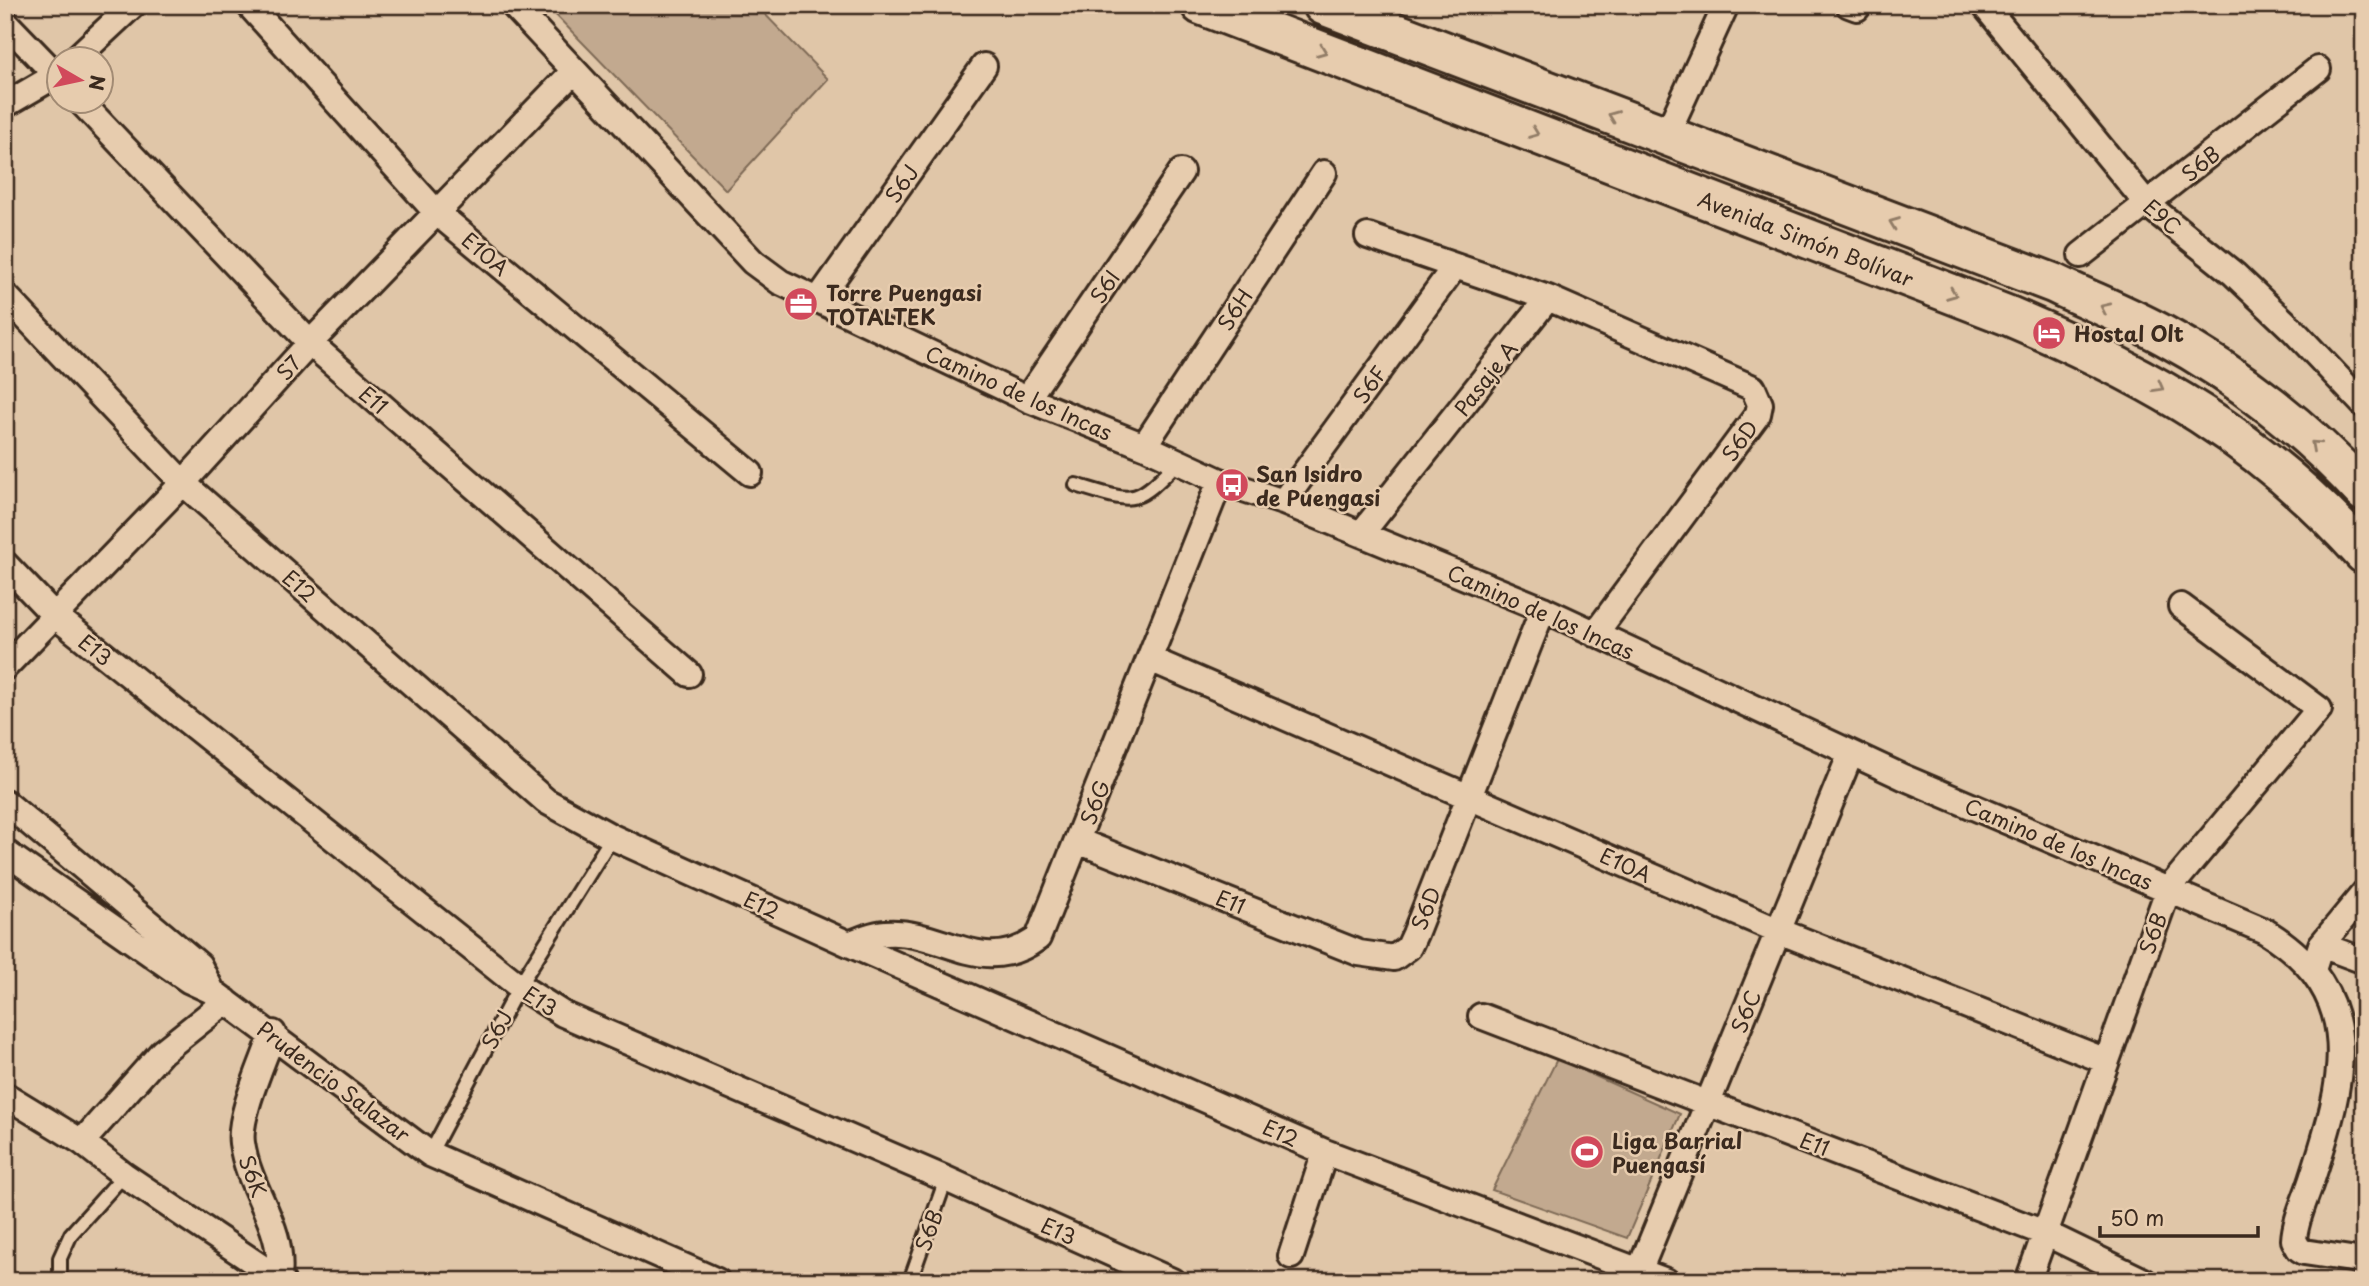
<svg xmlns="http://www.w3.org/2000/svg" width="2369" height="1286" font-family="'Playpen Sans',sans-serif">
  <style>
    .green { fill: #c2a98f; stroke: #7e6a56; stroke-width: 2 }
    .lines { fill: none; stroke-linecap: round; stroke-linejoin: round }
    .lane-casing { stroke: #3b2a1e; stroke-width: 18 }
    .street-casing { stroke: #3b2a1e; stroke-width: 30 }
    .highway-casing { stroke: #3b2a1e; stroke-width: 44 }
    .lane { stroke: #e7ccae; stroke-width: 12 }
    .street { stroke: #e7ccae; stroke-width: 24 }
    .highway { stroke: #e7ccae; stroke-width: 38 }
    .oneway { stroke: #917b66 }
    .labels { text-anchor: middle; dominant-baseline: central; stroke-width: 5; stroke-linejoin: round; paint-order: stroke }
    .street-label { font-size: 21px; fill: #3b2a1e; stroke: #e7ccae }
    .poi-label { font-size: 21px; font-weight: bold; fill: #3b2a1e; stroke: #e7ccae; text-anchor: start }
  </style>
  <rect width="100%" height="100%" fill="#e0c6a8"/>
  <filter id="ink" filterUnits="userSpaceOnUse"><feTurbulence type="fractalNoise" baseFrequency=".0143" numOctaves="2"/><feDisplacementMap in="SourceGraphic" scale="14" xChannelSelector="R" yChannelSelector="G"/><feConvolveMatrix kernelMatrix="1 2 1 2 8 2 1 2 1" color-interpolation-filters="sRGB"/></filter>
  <g filter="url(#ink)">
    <path class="green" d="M546 5H756L828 79 726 190Z
      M1557 1059 1680 1114 1627 1238 1492 1190Z"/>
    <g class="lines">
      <g class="lane-casing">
        <path id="lane" d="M1076 485C1136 503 1133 507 1178 462
          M430 1154 519 986 612 837
          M60 1281V1258L71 1234 124 1175
          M910 1281 946 1179"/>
      </g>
      <g class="street-casing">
        <path id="street" d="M249 5 436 212 750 473
          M513 5 753 262 780 282 1027 399 1144 446 1220 481 1283 502 1543 609 1903 777 2265 931C2369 995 2344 1080 2312 1179 2306 1198 2295 1220 2294 1240L2299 1249 2304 1252 2364 1261
          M1849 5 1857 8
          M1984 5 2148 205 2234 274 2293 330 2364 405
          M5 22 60 79
          M74 60 133 5
          M81 102 310 343 689 674
          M5 105 60 73
          M1666 136 1726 5
          M1368 236 1548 298 1753 388 1760 404 1758 414 1595 634
          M2081 255 2318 69
          M5 295 183 483 546 801 612 837 849 944 1325 1152 1666 1281
          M818 300 984 66
          M1027 399 1181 172
          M1144 446 1324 173
          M1283 502 1455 266
          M1361 534 1548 298
          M5 564 53 614 519 986 563 1014 946 1179 1172 1281
          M1150 659 1779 931 2106 1061
          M5 667 183 483 310 343 574 71
          M5 802 199 965 212 991 430 1154 717 1281
          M1078 841 1359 953 1394 958 1409 947 1415 934 1543 609
          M5 852 188 980 212 991
          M849 944C861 939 873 934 886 933 942 929 983 979 1038 938L1220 481
          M2321 945 2364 961
          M2313 970 2321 945 2364 893
          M1481 1016 2047 1234 2144 1281
          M273 1033C264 1061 238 1115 242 1143 249 1193 285 1225 279 1278
          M5 1095 82 1142 124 1175 282 1281
          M82 1142 162 1052 226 1001
          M1291 1256 1325 1152
          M1640 1269 1851 753
          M2028 1281 2168 890 2319 709 2181 606"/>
      </g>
      <g class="highway-casing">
        <path id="highway" d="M1201 5 2009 316C2150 376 2261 438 2364 554
          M1323 5 2053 283C2090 301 2129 316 2165 336 2238 375 2308 431 2364 492"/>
      </g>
      <use href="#lane" class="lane"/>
      <use href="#street" class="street"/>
      <use href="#highway" class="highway"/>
    </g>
    <defs><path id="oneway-chevron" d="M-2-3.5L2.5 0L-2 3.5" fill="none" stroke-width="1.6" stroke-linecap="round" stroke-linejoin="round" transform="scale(1.75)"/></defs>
    <g class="oneway">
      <use href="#oneway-chevron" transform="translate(1322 51) rotate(21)"/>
      <use href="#oneway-chevron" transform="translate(1613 116) rotate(-159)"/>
      <use href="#oneway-chevron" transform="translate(1534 133) rotate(21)"/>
      <use href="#oneway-chevron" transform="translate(1894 223) rotate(-159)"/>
      <use href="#oneway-chevron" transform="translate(1952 294) rotate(21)"/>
      <use href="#oneway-chevron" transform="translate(2105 308) rotate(-155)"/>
      <use href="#oneway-chevron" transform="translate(2159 387) rotate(29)"/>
      <use href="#oneway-chevron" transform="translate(2315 445) rotate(-138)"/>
    </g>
  </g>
  <defs>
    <g id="office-disc" transform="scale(1.75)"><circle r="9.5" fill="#d1495b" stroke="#e7ccae"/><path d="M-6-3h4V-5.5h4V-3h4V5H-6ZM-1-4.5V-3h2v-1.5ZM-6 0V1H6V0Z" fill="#fff"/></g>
    <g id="hotel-disc" transform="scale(1.75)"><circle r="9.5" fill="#d1495b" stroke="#e7ccae"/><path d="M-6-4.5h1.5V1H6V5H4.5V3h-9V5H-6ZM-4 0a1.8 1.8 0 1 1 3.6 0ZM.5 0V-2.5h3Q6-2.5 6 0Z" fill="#fff"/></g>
    <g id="bus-disc" transform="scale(1.75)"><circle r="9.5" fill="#d1495b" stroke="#e7ccae"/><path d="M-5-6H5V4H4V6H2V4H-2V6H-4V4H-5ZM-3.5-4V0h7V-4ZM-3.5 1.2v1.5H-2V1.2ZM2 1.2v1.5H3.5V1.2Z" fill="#fff"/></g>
    <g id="stadium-disc" transform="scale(1.75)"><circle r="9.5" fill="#d1495b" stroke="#e7ccae"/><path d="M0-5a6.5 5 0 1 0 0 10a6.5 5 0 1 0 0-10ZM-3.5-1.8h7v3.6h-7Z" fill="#fff"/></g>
  </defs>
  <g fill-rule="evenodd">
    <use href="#office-disc" x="801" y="304"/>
    <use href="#hotel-disc" x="2049" y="333"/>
    <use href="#bus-disc" x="1232" y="485"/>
    <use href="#stadium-disc" x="1587" y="1152"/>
  </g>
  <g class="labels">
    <g class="street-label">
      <text transform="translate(2200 163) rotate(-39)">S6B</text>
      <text transform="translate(901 183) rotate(-55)">S6J</text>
      <text transform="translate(2163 216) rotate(41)">E9C</text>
      <text transform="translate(1806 238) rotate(21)">Avenida Simón Bolívar</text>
      <text transform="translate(486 253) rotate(40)">E10A</text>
      <text transform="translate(1104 286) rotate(-56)">S6I</text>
      <text transform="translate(1234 309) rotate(-57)">S6H</text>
      <text transform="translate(288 367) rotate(-48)">S7</text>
      <text transform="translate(1485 378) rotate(-52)">Pasaje A</text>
      <text transform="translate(1369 384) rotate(-54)">S6F</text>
      <text transform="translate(1019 392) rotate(24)">Camino de los Incas</text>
      <text transform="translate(374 399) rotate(41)">E11</text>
      <text transform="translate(1739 440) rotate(-54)">S6D</text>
      <text transform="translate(300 585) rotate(41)">E12</text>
      <text transform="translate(1541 611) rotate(24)">Camino de los Incas</text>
      <text transform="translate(96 649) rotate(39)">E13</text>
      <text transform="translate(1094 802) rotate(-69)">S6G</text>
      <text transform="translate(2059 843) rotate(23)">Camino de los Incas</text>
      <text transform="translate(1626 864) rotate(24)">E10A</text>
      <text transform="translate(1231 901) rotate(22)">E11</text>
      <text transform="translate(762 904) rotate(24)">E12</text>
      <text transform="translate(1425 908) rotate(-68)">S6D</text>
      <text transform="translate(2152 933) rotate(-70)">S6B</text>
      <text transform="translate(541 1000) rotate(33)">E13</text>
      <text transform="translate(1745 1011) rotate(-67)">S6C</text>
      <text transform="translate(496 1029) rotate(-62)">S6J</text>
      <text transform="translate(334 1081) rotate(37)">Prudencio Salazar</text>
      <text transform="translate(1281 1132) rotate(24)">E12</text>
      <text transform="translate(1815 1143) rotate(21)">E11</text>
      <text transform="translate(254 1176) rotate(70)">S6K</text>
      <text transform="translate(928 1230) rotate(-70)">S6B</text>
      <text transform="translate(1059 1230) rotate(24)">E13</text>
    </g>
    <g class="poi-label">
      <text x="826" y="292">Torre Puengasi<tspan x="826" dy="24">TOTALTEK</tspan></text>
      <text x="2074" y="333">Hostal Olt</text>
      <text x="1256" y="473">San Isidro<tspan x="1256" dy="24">de Puengasi</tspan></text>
      <text x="1612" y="1140">Liga Barrial<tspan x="1612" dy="24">Puengasí</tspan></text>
    </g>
  </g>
  <rect width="2369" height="1286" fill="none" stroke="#e7ccae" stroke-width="28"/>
  <rect x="14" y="14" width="2341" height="1258" fill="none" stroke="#3b2a1e" stroke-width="2.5" filter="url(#ink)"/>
  <g transform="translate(80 80) rotate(99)"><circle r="33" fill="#e7ccae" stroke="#a28b74" stroke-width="2"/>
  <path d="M0-5L12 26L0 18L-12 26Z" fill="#d1495b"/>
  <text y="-10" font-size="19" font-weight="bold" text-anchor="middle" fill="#3b2a1e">N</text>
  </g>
  <path d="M2100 1226v10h158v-10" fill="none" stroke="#3b2a1e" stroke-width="3.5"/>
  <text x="2110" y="1226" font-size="21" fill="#3b2a1e" stroke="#e7ccae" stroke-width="5" paint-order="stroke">50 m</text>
</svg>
